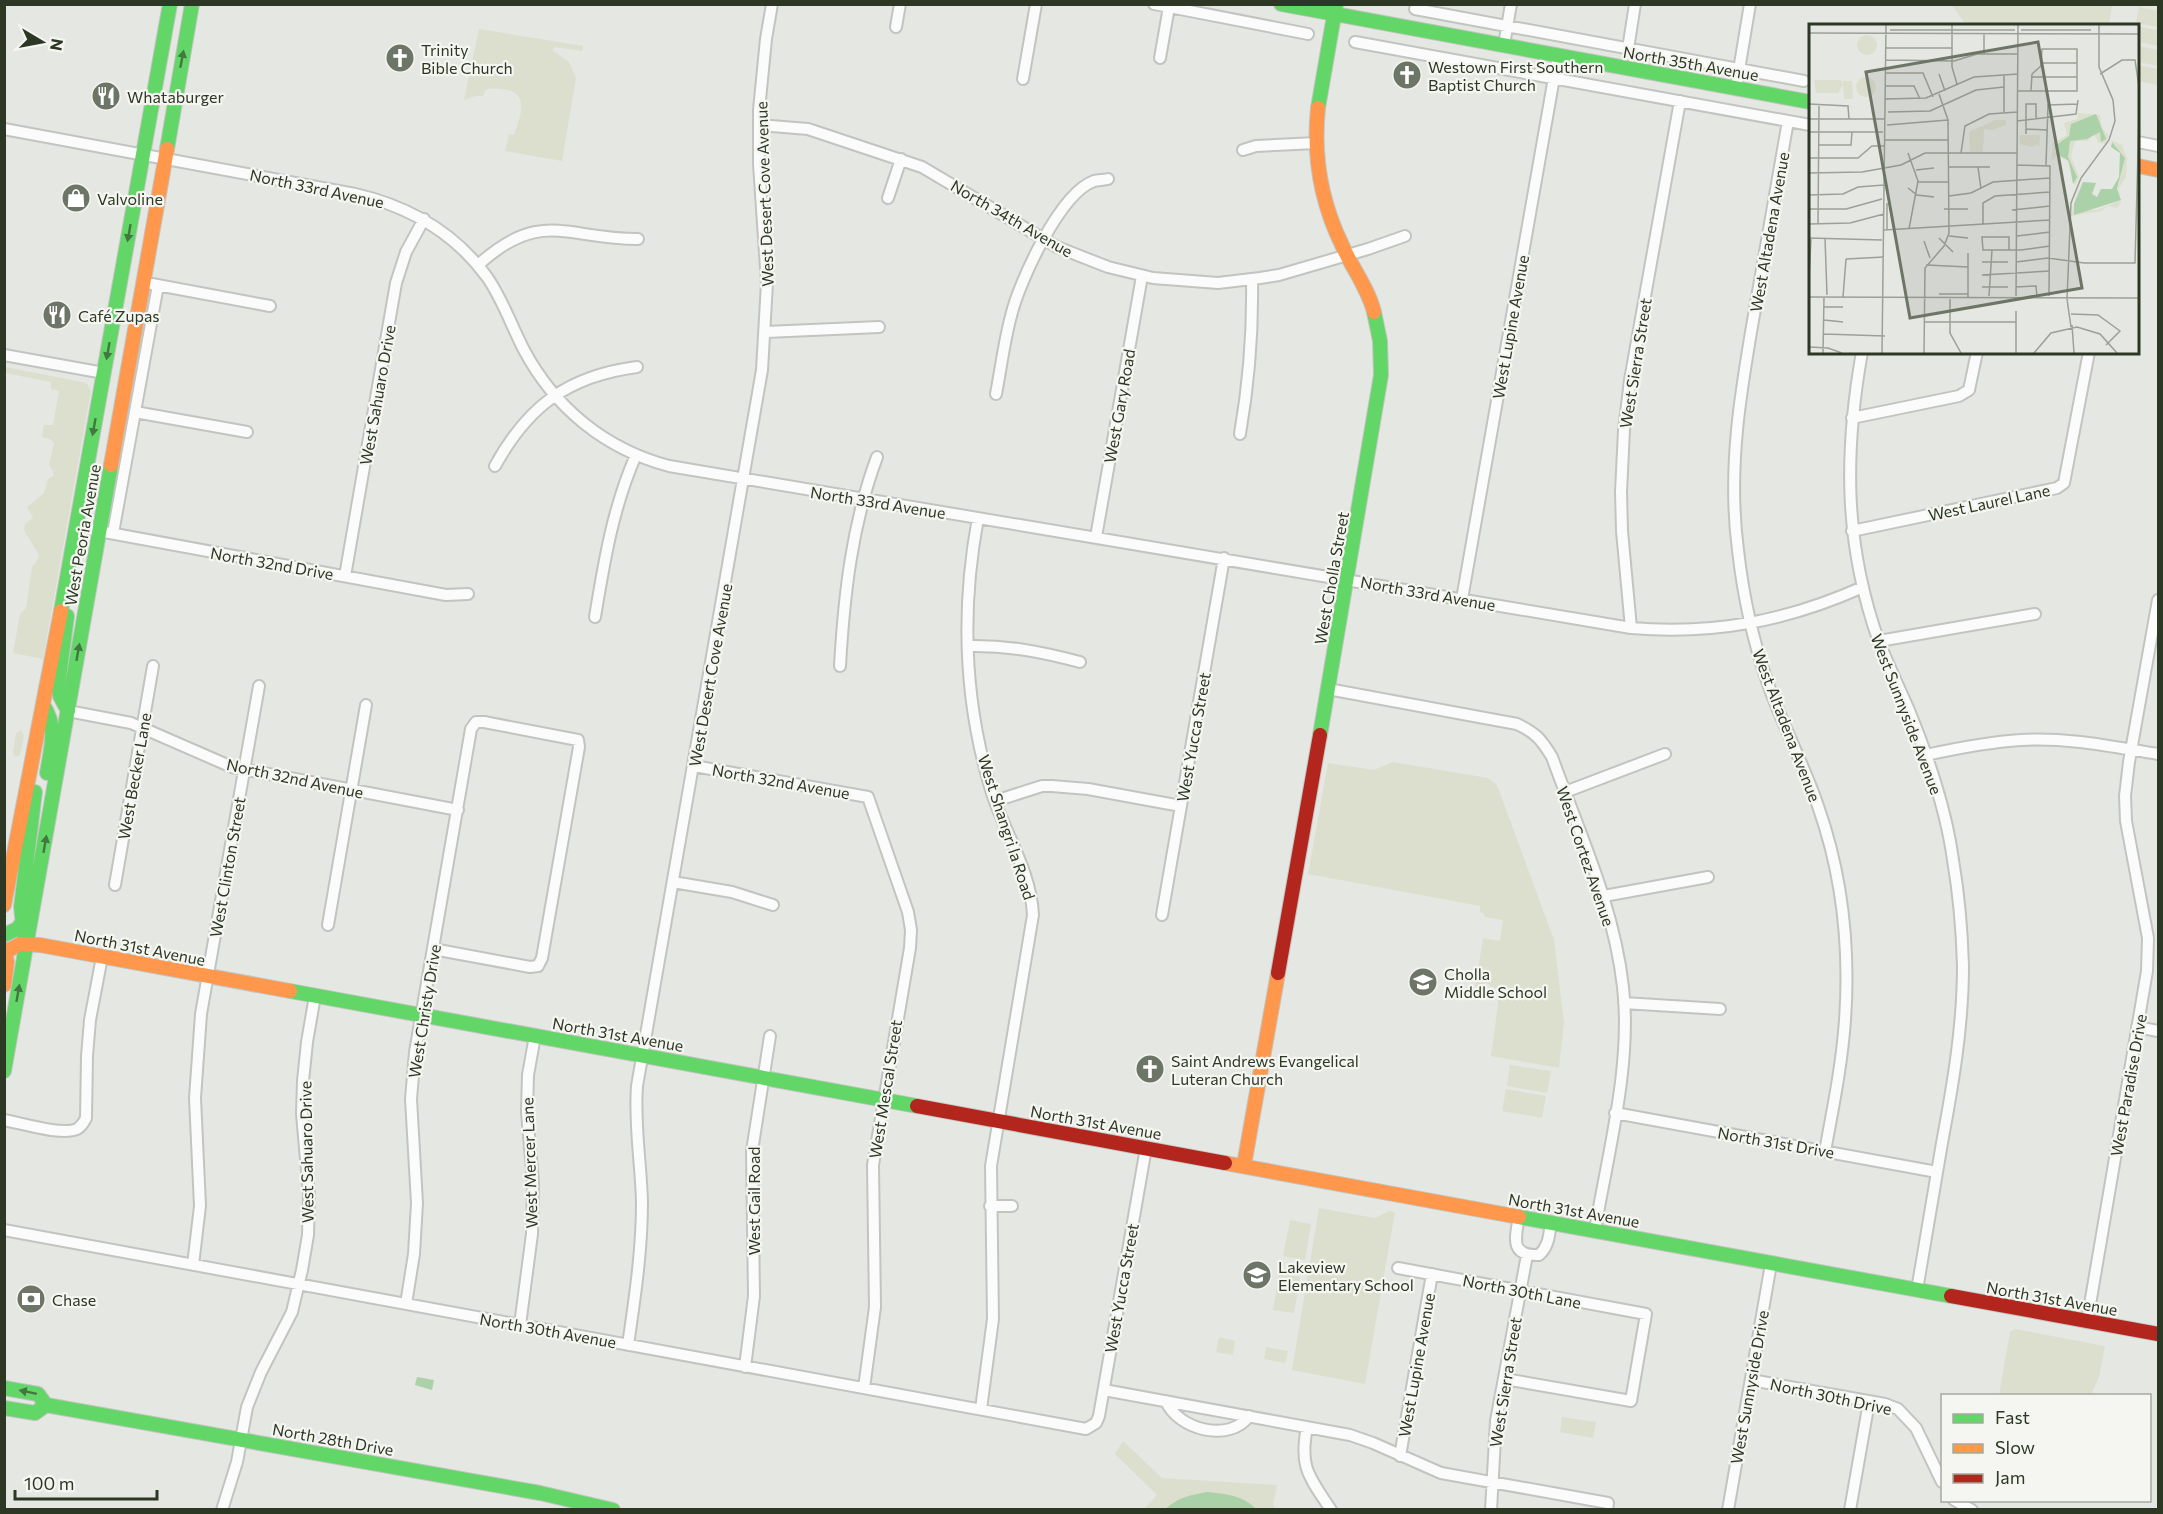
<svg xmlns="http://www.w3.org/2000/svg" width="2163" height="1514" font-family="Commissioner,sans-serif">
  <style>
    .green { fill: #dcdfce }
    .water { fill: #aad1a8 }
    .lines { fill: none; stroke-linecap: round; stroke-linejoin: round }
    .street-casing { stroke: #c2c4c0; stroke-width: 14 }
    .fast-casing { stroke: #c2c5c0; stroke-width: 16 }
    .slow-casing { stroke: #c2c5c0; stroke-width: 16 }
    .jam-casing { stroke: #c2c5c0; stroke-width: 16 }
    .street { stroke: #fbfbfb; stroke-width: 10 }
    .fast { stroke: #63d668; stroke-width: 14 }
    .slow { stroke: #ff974d; stroke-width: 14 }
    .jam { stroke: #b3261e; stroke-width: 14 }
    .oneway { fill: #42773f }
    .labels { text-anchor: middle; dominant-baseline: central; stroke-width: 4.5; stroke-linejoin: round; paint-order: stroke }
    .poi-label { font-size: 16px; fill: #2c3824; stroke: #f5f6f1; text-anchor: start }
    .street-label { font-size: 16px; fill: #2c3824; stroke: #f5f6f1 }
    .inset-road { fill: none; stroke: #9ba197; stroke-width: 1.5 }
    .view { fill: #6d7567; fill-opacity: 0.15; stroke: #6d7567; stroke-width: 3 }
    .inset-edge { fill: none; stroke: #2c3824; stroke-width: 3 }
  </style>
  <rect width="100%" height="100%" fill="#e5e7e3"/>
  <path class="green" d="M1952 5H1951H2112L2109 26 1966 25Z
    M2139 7 2158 11V27L2136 23Z
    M2138 27 2158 30V46L2138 42Z
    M479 29 583 46 582 51 555 47 552 50 569 62 576 78 562 161 505 151 509 134 514 135C526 103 527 86 486 89L483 96H475L464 100Z
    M2138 46 2158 50V66L2138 62Z
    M2138 65 2158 69V85L2138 81Z
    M5 367 82 382 87 384 91 391 43 659 13 653 20 614 26 608 32 567 38 559 39 555 24 530 25 524 33 518 27 507 44 493 48 479 53 476V471L49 465 54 443 50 439 42 437 44 425H53L59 391 51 389V382L5 373Z
    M21 730 24 736 20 755 15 757 13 753 16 733Z
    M1393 762 1488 778 1497 785 1554 940 1564 1023 1559 1068 1491 1056 1498 1005V990L1487 983 1475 987 1483 938 1500 941 1503 920 1485 917 1483 913 1480 912V906L1308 874 1328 763 1374 770Z
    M1510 1065 1551 1071 1547 1093 1507 1086Z
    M1506 1089 1546 1096 1542 1118 1502 1111Z
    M1319 1208 1375 1218 1389 1211 1395 1212 1365 1384 1292 1370Z
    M1290 1220 1311 1224 1305 1260 1283 1256Z
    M1279 1274 1300 1277 1294 1313 1273 1310Z
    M2015 1329 2105 1346 2099 1377 2091 1395H1999L2010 1332Z
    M1219 1337 1235 1341 1233 1355 1216 1352Z
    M1266 1347 1288 1351 1285 1363 1264 1359Z
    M1562 1417 1596 1422 1593 1438 1560 1432Z
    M1123 1441 1162 1478 1277 1485 1273 1505 1276 1509H1144L1157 1495 1115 1454Z"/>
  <path class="water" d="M417 1377 434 1380 432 1390 415 1385Z
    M1207 1492C1225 1494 1243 1495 1256 1509H1165C1178 1498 1189 1495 1207 1492Z"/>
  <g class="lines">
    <g class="street-casing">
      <path id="street" d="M1154 4 1308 34
        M1415 9 1804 81
        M896 27 900 4
        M1355 42 1810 125
        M1504 45 1511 4
        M1628 49 1635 4
        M1160 58 1169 7
        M1023 79 1036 4
        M1736 88 1750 4
        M1788 121C1777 184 1766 246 1755 309 1741 389 1727 468 1738 550 1743 595 1753 641 1768 684 1783 726 1804 765 1818 806 1842 874 1850 949 1845 1020 1842 1064 1833 1108 1825 1151
        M759 125 808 129 922 167 1057 247 1108 267 1153 278 1218 283 1260 278 1279 275 1368 249 1405 236
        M4 129 355 194C408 206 454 232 487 277 503 300 511 325 524 350 555 408 605 449 669 466L1631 628C1714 635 1787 621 1863 587
        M2138 142 2158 146
        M1243 150 1256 146 1316 143
        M888 198 901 159
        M478 265C541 208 566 239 638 239
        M152 284 270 306
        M766 332 879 327
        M1862 352C1844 453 1844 544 1879 642 1888 664 1898 686 1908 708 1928 757 1946 808 1953 860 1959 895 1962 931 1963 966 1963 1026 1953 1084 1942 1143 1934 1192 1925 1241 1917 1290
        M4 355 104 373
        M996 394C1001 368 1004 342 1011 316 1019 282 1060 193 1094 181 1098 180 1104 180 1108 179
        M135 412 247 432
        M1852 418 1959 396 1969 390 1977 352
        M1240 434C1249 382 1253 332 1252 279
        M495 466C528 406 568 376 637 367
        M978 518C961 609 964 701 991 790 1004 832 1031 871 1033 915L991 1166 993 1319 981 1409
        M77 527 446 595 468 594
        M1852 531 2057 488 2064 483 2089 352
        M113 533 158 285
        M1096 537 1142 276
        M345 576 396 283 406 252 424 219
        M1462 599 1558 55
        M595 617C604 562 613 507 636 455
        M1631 628 1622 531 1621 492 1624 430 1630 380 1680 101
        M1879 641 2035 614
        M968 646C1007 645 1042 652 1080 662
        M840 666C844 595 852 524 877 457
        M1328 689 1517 724C1536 733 1541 739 1552 757 1579 832 1614 906 1623 987 1632 1065 1608 1152 1595 1230
        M68 711 131 723 232 767 458 810
        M1926 755C1958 748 1989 742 2021 740 2068 737 2113 747 2158 754
        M694 766 868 797 908 912 911 930 910 948 873 1165 875 1307 864 1388
        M1565 792 1665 754
        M995 801 1042 786H1052L1088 789 1181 806
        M673 882 732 892 773 905
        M115 885 153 666
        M1604 896 1708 877
        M1162 915 1224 558
        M328 925 366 705
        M1624 1003 1720 1009
        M2137 1027 2158 1031
        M1615 1113 1937 1172
        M4 1120C21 1123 62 1136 77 1129 82 1126 84 1122 86 1118L87 1056 90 1020 102 957
        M990 1206H1012
        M1519 1217C1515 1239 1510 1256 1539 1255 1549 1246 1549 1235 1551 1223
        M4 1230 1086 1429 1096 1423 1099 1416 1146 1148
        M193 1265 200 1206 195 1098 201 1014 259 686
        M1398 1268 1646 1314 1631 1401 1505 1379
        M406 1304 414 1254 417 1203 411 1099 415 1052 471 729 476 722H484L578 740 579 747 542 958 538 966 530 967 433 949
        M2087 1322 2147 971 2148 938 2126 821 2125 796 2129 762 2158 600
        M520 1325 532 1234 533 1182 527 1112 528 1075 535 1036
        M628 1345C635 1297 642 1250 642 1202 641 1163 634 1125 637 1086L762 370 767 283 759 164V110L766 39 772 4
        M745 1367 754 1296 752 1151 770 1036
        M1751 1380 1885 1404 1898 1409 1916 1428 1942 1482
        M1104 1390 1350 1435 1373 1443 1441 1473 1608 1503 1607 1510
        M1166 1401C1178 1430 1230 1443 1249 1416
        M1307 1427C1299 1468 1309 1476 1331 1510
        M1400 1456 1432 1274
        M1954 1500 1972 1510
        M222 1510 237 1462 247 1407 261 1372 292 1312 302 1270 308 1235 309 1194 302 1114 303 1081 307 1042 315 996
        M1491 1510 1496 1421 1527 1255
        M1728 1510 1771 1264
        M1850 1510 1869 1402"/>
    </g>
    <g class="fast-casing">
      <path id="fast" d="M1281 4 1810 102
        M1318 108 1336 4
        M167 149 192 4
        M61 611 170 4
        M67 616 58 685 60 696 68 711
        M43 705C58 727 51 748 47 773
        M1320 735 1381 375 1380 341 1374 312
        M24 934 21 907 35 792
        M4 935 17 929 25 919
        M290 991 917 1106
        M4 1071 111 465
        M1519 1217 1951 1296
        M4 1388 38 1394 46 1405 540 1493 613 1510
        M4 1408 35 1413 46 1405"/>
    </g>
    <g class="slow-casing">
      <path id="slow" d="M1318 108C1313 156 1321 202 1342 245 1352 268 1368 288 1374 312
        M2138 166 2158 170
        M111 465 167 149
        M4 905 61 611
        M4 949 7 962 4 985
        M4 953 20 944 40 945 290 991
        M1225 1163 1519 1217
        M1244 1165 1278 973"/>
    </g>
    <g class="jam-casing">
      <path id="jam" d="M1278 973 1320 735
        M917 1106 1225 1163
        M1951 1296 2158 1334"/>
    </g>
    <use href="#street" class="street"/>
    <use href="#fast" class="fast"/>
    <use href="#slow" class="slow"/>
    <use href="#jam" class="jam"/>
  </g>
  <defs><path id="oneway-solid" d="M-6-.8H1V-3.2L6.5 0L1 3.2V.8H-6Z" transform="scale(1.5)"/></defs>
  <g class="oneway">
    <use href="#oneway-solid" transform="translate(182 59) rotate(-79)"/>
    <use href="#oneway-solid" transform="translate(129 233) rotate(100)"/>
    <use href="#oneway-solid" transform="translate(108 351) rotate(100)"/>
    <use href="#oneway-solid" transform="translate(94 427) rotate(100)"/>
    <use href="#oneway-solid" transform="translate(78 652) rotate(-80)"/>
    <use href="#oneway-solid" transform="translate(45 844) rotate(-80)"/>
    <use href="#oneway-solid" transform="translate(18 993) rotate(-80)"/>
    <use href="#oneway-solid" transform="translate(28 1392) rotate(-168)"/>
  </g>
  <defs>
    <g id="church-disc" transform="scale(1.5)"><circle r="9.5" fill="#6d7567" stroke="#f5f6f1"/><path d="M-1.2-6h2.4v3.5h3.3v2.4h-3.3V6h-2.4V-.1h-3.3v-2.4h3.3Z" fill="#fff"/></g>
    <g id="restaurant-disc" transform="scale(1.5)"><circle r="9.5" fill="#6d7567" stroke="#f5f6f1"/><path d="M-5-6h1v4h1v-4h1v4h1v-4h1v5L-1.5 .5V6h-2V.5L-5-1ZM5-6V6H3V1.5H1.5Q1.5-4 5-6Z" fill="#fff"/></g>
    <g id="shop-disc" transform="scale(1.5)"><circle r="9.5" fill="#6d7567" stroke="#f5f6f1"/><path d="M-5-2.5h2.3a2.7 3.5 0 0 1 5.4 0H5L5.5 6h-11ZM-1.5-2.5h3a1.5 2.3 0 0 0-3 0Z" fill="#fff"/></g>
    <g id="school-disc" transform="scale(1.5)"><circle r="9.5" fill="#6d7567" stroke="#f5f6f1"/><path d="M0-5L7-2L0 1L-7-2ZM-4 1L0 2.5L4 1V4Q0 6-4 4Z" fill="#fff"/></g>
    <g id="bank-disc" transform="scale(1.5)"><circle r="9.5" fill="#6d7567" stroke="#f5f6f1"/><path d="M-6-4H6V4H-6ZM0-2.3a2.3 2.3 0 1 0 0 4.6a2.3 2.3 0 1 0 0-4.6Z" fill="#fff"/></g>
  </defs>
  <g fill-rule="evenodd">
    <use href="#church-disc" x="400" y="58"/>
    <use href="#church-disc" x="1407" y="75"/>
    <use href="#restaurant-disc" x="106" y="96"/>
    <use href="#shop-disc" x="76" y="198"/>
    <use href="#restaurant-disc" x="57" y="315"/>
    <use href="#school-disc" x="1423" y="982"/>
    <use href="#church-disc" x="1150" y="1069"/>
    <use href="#school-disc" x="1257" y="1275"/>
    <use href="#bank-disc" x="31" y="1299"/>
  </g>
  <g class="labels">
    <g class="poi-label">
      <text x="421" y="49">Trinity<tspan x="421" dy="18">Bible Church</tspan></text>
      <text x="1428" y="66">Westown First Southern<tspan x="1428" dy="18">Baptist Church</tspan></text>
      <text x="127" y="96">Whataburger</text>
      <text x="97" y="198">Valvoline</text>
      <text x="78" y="315">Café Zupas</text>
      <text x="1444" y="973">Cholla<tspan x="1444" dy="18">Middle School</tspan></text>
      <text x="1171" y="1060">Saint Andrews Evangelical<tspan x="1171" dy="18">Luteran Church</tspan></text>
      <text x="1278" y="1266">Lakeview<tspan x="1278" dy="18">Elementary School</tspan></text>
      <text x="52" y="1299">Chase</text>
    </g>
    <g class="street-label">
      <text transform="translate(1691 63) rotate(10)">North 35th Avenue</text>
      <text transform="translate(317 188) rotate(12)">North 33rd Avenue</text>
      <text transform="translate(764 194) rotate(-92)">West Desert Cove Avenue</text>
      <text transform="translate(1012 218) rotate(30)">North 34th Avenue</text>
      <text transform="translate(1769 232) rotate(-80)">West Altadena Avenue</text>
      <text transform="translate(1510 327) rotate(-80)">West Lupine Avenue</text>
      <text transform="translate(1635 363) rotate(-81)">West Sierra Street</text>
      <text transform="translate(377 395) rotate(-80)">West Sahuaro Drive</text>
      <text transform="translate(1119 406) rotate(-80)">West Gary Road</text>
      <text transform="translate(878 502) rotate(9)">North 33rd Avenue</text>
      <text transform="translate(1989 502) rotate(-12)">West Laurel Lane</text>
      <text transform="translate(82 535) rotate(-80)">West Peoria Avenue</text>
      <text transform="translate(272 563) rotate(10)">North 32nd Drive</text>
      <text transform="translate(1331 578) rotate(-80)">West Cholla Street</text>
      <text transform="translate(1428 593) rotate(10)">North 33rd Avenue</text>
      <text transform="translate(710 675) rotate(-80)">West Desert Cove Avenue</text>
      <text transform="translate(1907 714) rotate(69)">West Sunnyside Avenue</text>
      <text transform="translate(1787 725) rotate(69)">West Altadena Avenue</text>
      <text transform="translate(1193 737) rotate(-80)">West Yucca Street</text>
      <text transform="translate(134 776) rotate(-80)">West Becker Lane</text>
      <text transform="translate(295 778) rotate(12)">North 32nd Avenue</text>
      <text transform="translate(781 781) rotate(10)">North 32nd Avenue</text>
      <text transform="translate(1007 827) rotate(72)">West Shangri la Road</text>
      <text transform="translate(1586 856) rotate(71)">West Cortez Avenue</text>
      <text transform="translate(227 867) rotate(-80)">West Clinton Street</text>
      <text transform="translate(140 947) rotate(11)">North 31st Avenue</text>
      <text transform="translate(424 1011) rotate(-81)">West Christy Drive</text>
      <text transform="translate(618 1034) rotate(10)">North 31st Avenue</text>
      <text transform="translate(2128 1085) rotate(-80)">West Paradise Drive</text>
      <text transform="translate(885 1089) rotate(-81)">West Mescal Street</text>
      <text transform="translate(1096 1122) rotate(10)">North 31st Avenue</text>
      <text transform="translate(1776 1142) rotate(10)">North 31st Drive</text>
      <text transform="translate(306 1152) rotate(-91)">West Sahuaro Drive</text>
      <text transform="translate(529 1163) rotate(-92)">West Mercer Lane</text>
      <text transform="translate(753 1201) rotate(-90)">West Gail Road</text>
      <text transform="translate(1574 1210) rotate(10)">North 31st Avenue</text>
      <text transform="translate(1121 1288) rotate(-80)">West Yucca Street</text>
      <text transform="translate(1522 1291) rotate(11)">North 30th Lane</text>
      <text transform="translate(2052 1298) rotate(10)">North 31st Avenue</text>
      <text transform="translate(548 1330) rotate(10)">North 30th Avenue</text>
      <text transform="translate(1416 1365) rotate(-80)">West Lupine Avenue</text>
      <text transform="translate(1505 1382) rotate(-81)">West Sierra Street</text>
      <text transform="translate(1749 1387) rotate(-80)">West Sunnyside Drive</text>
      <text transform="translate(1831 1396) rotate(12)">North 30th Drive</text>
      <text transform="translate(333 1439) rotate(10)">North 28th Drive</text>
    </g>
  </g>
  <g transform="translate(1809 24)">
    <rect width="330" height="330" fill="#e5e7e3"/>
    <path d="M48 21a10 10 0 1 1 20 0a10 10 0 1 1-20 0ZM47 63a10 10 0 1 1 20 0a10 10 0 1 1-20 0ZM5 56H32L34 61V57H43L44 75H35L34 61 29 69H7ZM269 89 291 91 293 104 300 112 296 120 289 118 285 110 278 117H266L262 132 270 153 266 162 258 136 248 132 242 137 244 119 258 111 255 99 268 95ZM186 96H197V101L183 106 175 105 174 128H161L160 108ZM231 111 230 123 228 120 224 123 211 120 210 111ZM302 116 313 121 318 134 317 153 310 164 312 179 308 184 299 182 293 187 262 192 271 158 268 171 275 185 288 186 312 176 309 164 316 134Z" fill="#dcdfce"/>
    <path d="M287 90 297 115 292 118 291 108 278 115 261 117 259 133 268 153 264 160 260 137 248 130 246 122 260 112 262 100ZM303 118 316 134 308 165 312 176 265 191V180L274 158 287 159 283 170 288 173 292 165H303L310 153 311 129 302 123Z" fill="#aad1a8"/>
    <path class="inset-road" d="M143 1V43L148 60M81 6H206M212 6H282M0 9 330 10M77 24H143M175 30V9M77 36 145 37 168 30H209M233 39H268M77 49H114L124 73M130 50 136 67M291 50 313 36H326L330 63M222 53H268M76 62H105L111 75M209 67H268V25H233L232 42 223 50 222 67M76 75 117 74 165 53 209 50M0 80 39 82 40 95M79 88 121 87 167 66 195 63M195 88V50M0 95H76M208 97 267 90 269 76M78 101 139 96M217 105 238 106M0 108H74M217 110V80H227V95M76 116H139M9 121H42L43 108M99 129 109 157 100 205M152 129 156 102 180 90 208 88M0 134H49L63 122H76M208 141 241 142 240 272M237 141 239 81 269 80M140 143H181M169 143 172 165M107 146 125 144M0 149 53 148 92 141 116 129H208M109 158H140M99 164 108 171 125 173M0 171 34 170 49 163 75 161M140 172 162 169 184 158 241 154M0 185H37L73 175M135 185H159M203 186 241 182M0 200 41 199 75 190M9 200 10 82M174 200V179L186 172 241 168M75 206 241 196M78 206V179M140 212 159 214M208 212 241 208M0 214 73 216M16 214 18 271M130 214 144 228M115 217 121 234M200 226V213H173L174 226H212L241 222M159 229V274M37 235 75 233M173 238H199M207 238 239 234 275 239H326L330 90M117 241 159 243M330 243V308M173 251 241 247M0 254 2 214M173 263H199M207 263 227 262 228 272M130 270H159M180 272 183 226M207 272 209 1M0 273 330 274M34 273 37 235M141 275V309L152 329M15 283H34M262 290 289 291 311 307 297 321M15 296 34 298M115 298H207M263 301 265 329M262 303 258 275 262 179 272 154 300 116 306 97 304 76 290 43V1M15 310 76 312M0 323 19 324 33 329M14 329 15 273M73 329 77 1M115 329 116 244 135 222 140 209 139 96 130 70M207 329V287M225 329 242 309 268 303 291 310 308 329"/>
    <path class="view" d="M229 18 273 264 101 294 57 48Z"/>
    <rect width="330" height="330" class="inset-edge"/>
  </g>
  <rect width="2163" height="1514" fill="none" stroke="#2c3824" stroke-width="12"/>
  <rect x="1941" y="1394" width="210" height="108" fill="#f5f6f1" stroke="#a5aa9f" stroke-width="1.5"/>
  <rect x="1953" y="1414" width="30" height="9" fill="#63d668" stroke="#a5aa9f" stroke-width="1.5"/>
  <text x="1995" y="1424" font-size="18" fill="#2c3824">Fast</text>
  <rect x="1953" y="1444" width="30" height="9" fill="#ff974d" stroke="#a5aa9f" stroke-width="1.5"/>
  <text x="1995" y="1454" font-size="18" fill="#2c3824">Slow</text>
  <rect x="1953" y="1474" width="30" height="9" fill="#b3261e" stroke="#a5aa9f" stroke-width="1.5"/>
  <text x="1995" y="1484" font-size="18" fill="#2c3824">Jam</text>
  <g transform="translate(42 42) rotate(100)" stroke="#f5f6f1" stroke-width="4.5" paint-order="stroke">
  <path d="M0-4.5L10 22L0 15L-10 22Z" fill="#2c3824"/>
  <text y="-9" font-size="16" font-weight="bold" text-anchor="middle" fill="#2c3824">N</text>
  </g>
  <path d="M15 1490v9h142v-9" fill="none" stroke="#2c3824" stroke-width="3"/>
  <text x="24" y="1490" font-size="18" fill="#2c3824" stroke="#f5f6f1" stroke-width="4.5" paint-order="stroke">100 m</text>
</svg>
